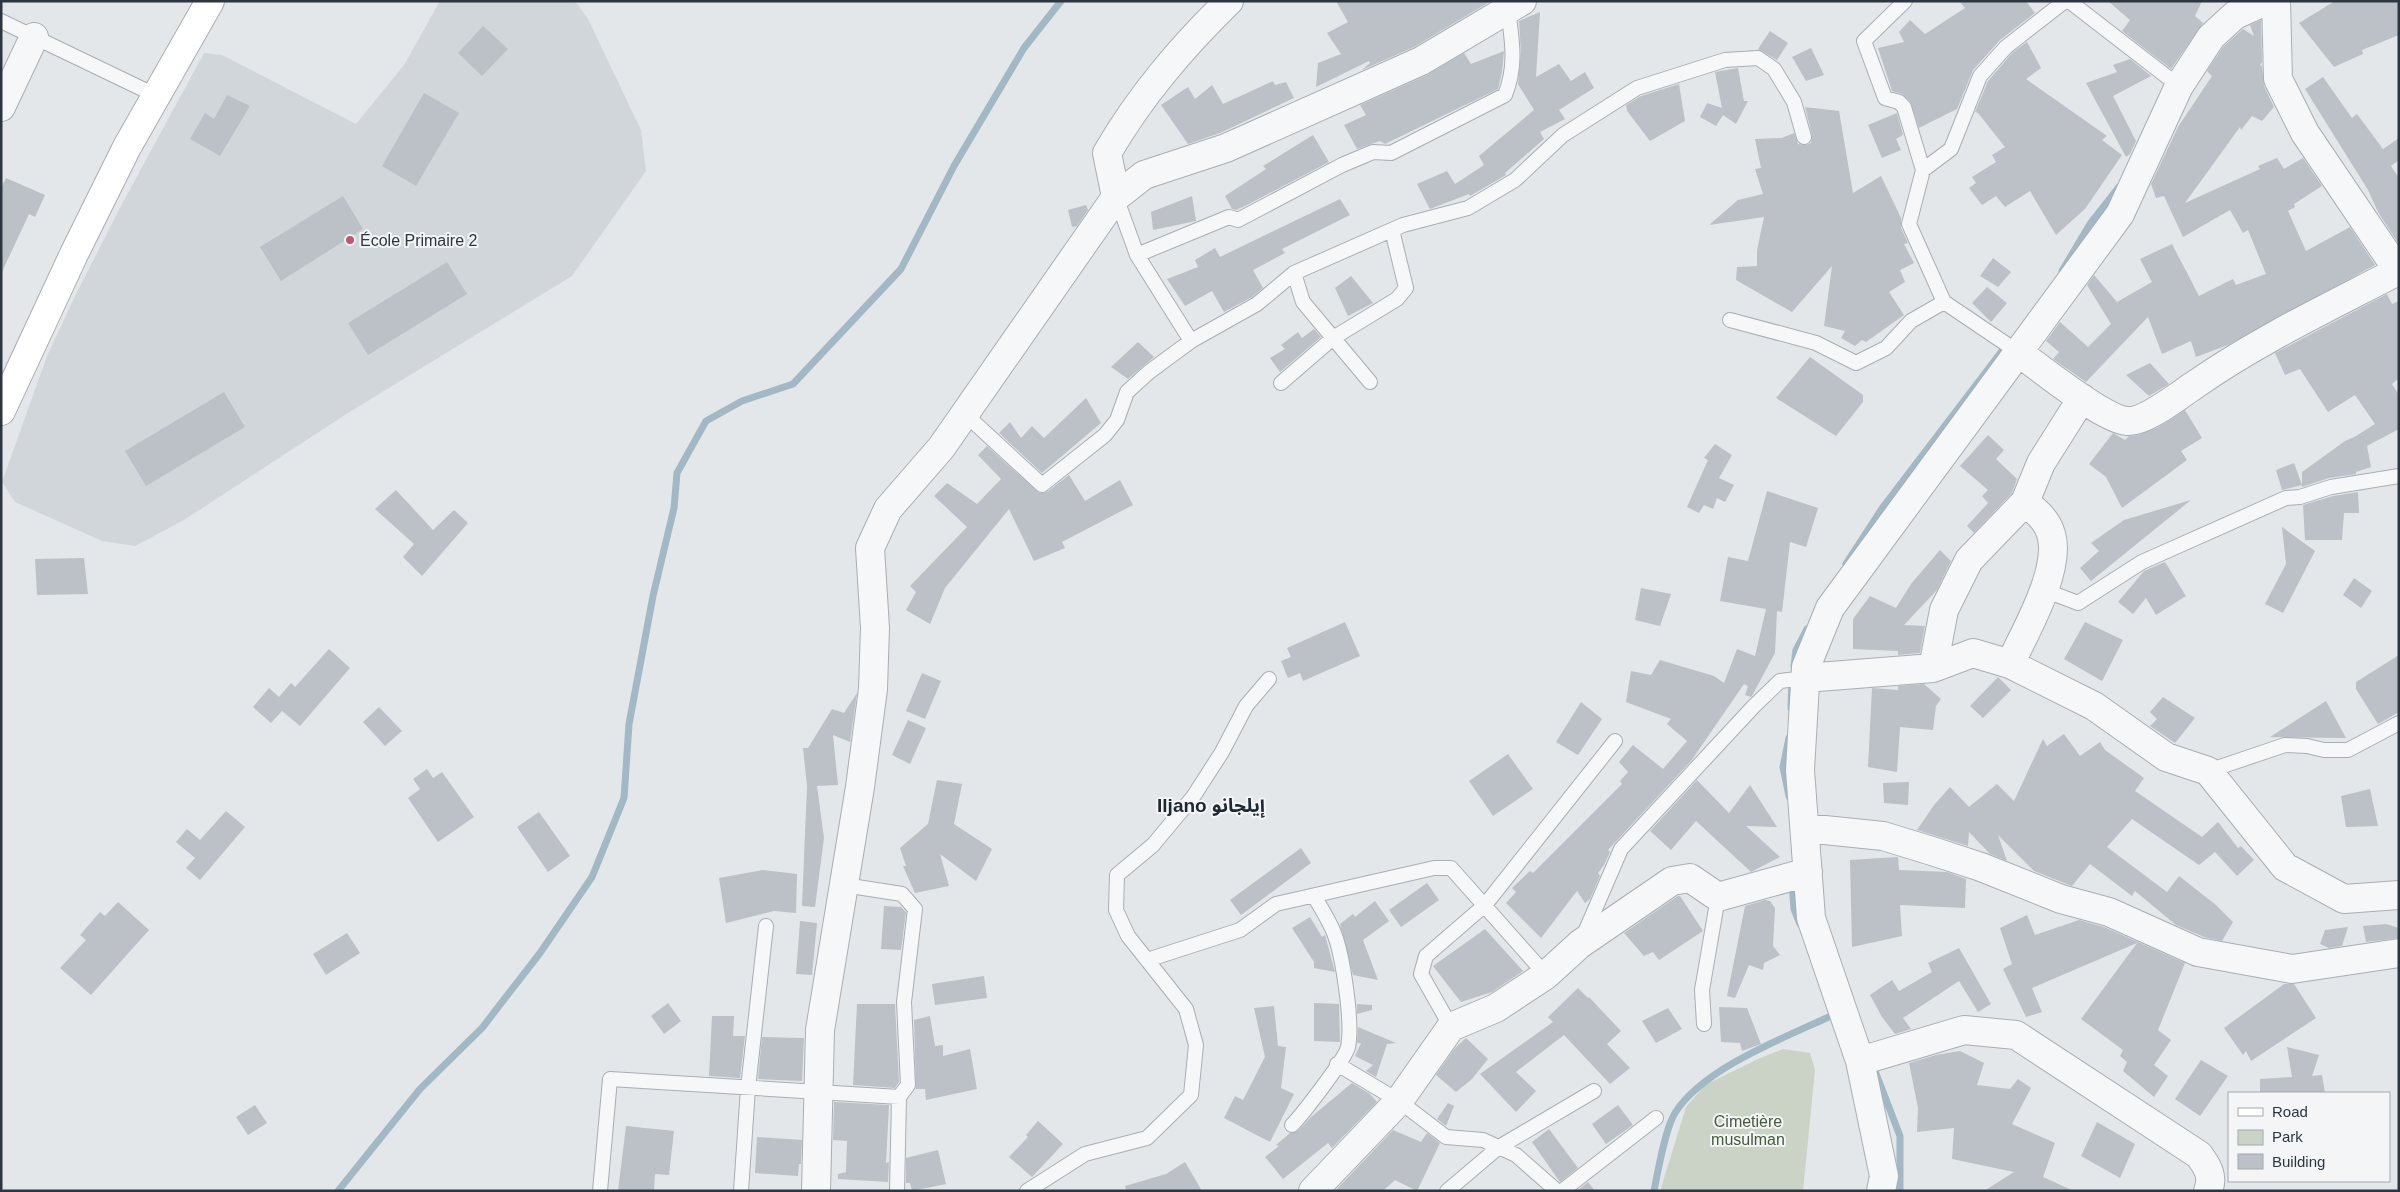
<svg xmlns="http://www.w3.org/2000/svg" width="2400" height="1192" font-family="Helvetica,'Noto Sans Arabic',sans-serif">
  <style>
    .built { fill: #d1d6db }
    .green { fill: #cad3c5 }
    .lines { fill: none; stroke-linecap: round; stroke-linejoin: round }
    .stream { stroke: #a2b8c5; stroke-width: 7 }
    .building { fill: #bbc1c6 }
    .lane-casing { stroke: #a9aeb4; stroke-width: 16 }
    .street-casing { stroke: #a9aeb4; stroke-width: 30 }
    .secondary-casing { stroke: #a9aeb4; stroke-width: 30 }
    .lane { stroke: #f5f7f8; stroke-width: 14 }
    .street { stroke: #f5f7f8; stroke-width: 28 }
    .secondary { stroke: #fff; stroke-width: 28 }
    .poi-dot { fill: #c05775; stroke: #f3f5f7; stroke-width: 2 }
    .labels { text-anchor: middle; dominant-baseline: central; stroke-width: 4; stroke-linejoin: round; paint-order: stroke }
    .poi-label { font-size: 16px; fill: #2d3640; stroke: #f3f5f7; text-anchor: start }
    .park-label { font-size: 16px; fill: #465a3c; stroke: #f3f5f7 }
    .quarter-label { font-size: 19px; font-weight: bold; fill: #1f2731; stroke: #f3f5f7 }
  </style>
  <rect width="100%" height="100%" fill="#e3e7ea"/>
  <path class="built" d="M440 1H575L588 19 641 130 646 171 572 276 348 413 184 520 135 546 102 541 15 502 2 482 47 356 77 292 122 204 204 53 222 55 356 124 404 65Z"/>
  <path class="green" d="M1783 1049 1810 1053 1815 1070 1803 1191H1660L1686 1107 1705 1085 1758 1059Z"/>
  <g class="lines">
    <path class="stream" d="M2062 271 2090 224 2119 187
      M1846 564 1883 507 2008 343
      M1794 666 1796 650 1807 629
      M1791 708 1792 679
      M1789 796 1783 767 1789 738
      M1792 884 1794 909 1800 924
      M1875 1071 1900 1136V1191
      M338 1191 420 1089 482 1028 540 953 592 877 624 798 629 724 653 596 674 508 677 473 706 421 742 401 793 384 901 269 954 166 1024 48 1061 1
      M1654 1191C1658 1171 1665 1129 1675 1113 1703 1068 1786 1037 1833 1015L1837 1011"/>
  </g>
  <path class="building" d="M1336 1H1491L1414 47 1362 70 1370 63 1369 61 1316 87 1318 63 1341 54 1327 33 1348 22Z
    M1959 1H2026L2035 13 2000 40 1973 70 1957 109 1919 128 1910 101 1902 94 1892 91 1878 48 1904 42 1899 32 1910 20 1925 34 1965 8Z
    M2108 1H2202L2195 16 2203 23 2171 69 2122 31 2130 20Z
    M2335 1H2399V35L2362 50 2363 54 2334 67 2299 23Z
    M1540 12 1536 77 1559 64 1571 81 1585 72 1594 88 1559 110 1565 119 1540 132 1544 139 1505 173 1506 175 1470 196 1469 194 1430 209 1417 184 1447 171 1455 184 1484 165 1479 156 1534 110 1518 84 1521 53 1519 21Z
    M2261 20 2262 62 2260 65 2262 66 2264 86 2274 107 2262 121 2252 116 2241 130 2240 127 2185 203 2260 169 2258 166 2277 158 2284 169 2303 158 2322 186 2294 204 2295 207 2288 211 2306 251 2350 227 2375 265 2228 345 2196 357 2191 341 2162 354 2148 317 2086 382 2053 359 2059 352 2046 341 2060 322 2088 347 2111 324 2087 285 2094 275 2117 302 2152 282 2140 259 2172 244 2199 296 2233 279 2236 285 2266 274 2248 230 2243 233 2230 210 2183 237 2164 196 2156 198 2151 184 2178 127 2212 76 2207 71 2223 47 2243 29 2254 36 2250 25Z
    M483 26 508 49 482 76 458 53Z
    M1770 31 1788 43 1777 60 1758 49Z
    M2027 42 2041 68 2026 79 2107 136 2102 140 2122 155 2085 209 2056 235 2030 191 2005 207 1996 196 1982 205 1969 188 1976 183 1972 177 1996 162 1992 155 2005 147 1978 113 1975 112 1988 81 2012 53Z
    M1811 48 1824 75 1806 81 1792 57Z
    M1504 51 1502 72 1498 89 1385 144 1380 141 1357 149 1344 125 1366 115 1360 105 1427 75 1464 53 1471 64Z
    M2130 59 2151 76 2113 96 2136 141 2130 154 2126 157 2086 83 2117 72 2113 65Z
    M1738 68 1744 101H1748L1736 124 1723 115 1716 126 1700 117 1707 103 1722 108 1715 72Z
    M2323 77 2352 118 2357 114 2383 149 2399 138V160L2391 166 2399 178 2398 243 2378 212 2368 190 2305 89Z
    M1273 81 1275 85 1286 82 1294 98 1220 133 1188 144 1161 105 1188 87 1195 99 1212 85 1223 104Z
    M1679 84 1685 121 1650 141 1627 111 1626 105 1641 96Z
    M424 93 459 113 416 186 382 166Z
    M227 95 250 106 220 156 190 139 205 113 214 119Z
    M1805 107 1839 111 1853 193 1881 176 1901 218V228L1908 243 1904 244 1914 263 1900 270 1905 282 1889 292 1904 315 1866 342 1862 340 1855 346 1841 338 1845 331 1824 326 1832 266 1792 312 1736 280 1737 267 1757 266V250L1764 217 1709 225 1738 200 1763 194 1755 169 1761 168 1755 139 1782 138 1794 133 1798 144 1806 145 1811 143 1812 135Z
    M1897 113 1903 135 1896 139 1901 150 1882 158 1868 125Z
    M1313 135 1329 162 1245 206 1236 210 1232 209 1225 196 1266 169 1263 166Z
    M6 178 45 195 35 217 29 214 1 274V188Z
    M343 196 363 229 281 281 260 247Z
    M1192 196 1196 221 1153 230 1151 212Z
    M1340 199 1350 215 1282 249 1285 253 1253 270 1263 288 1252 297 1224 312 1212 291 1185 306 1167 279 1198 267 1195 260 1215 248 1220 257Z
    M1086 205 1088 210 1077 226 1072 227 1068 210Z
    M1993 258 2011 272 1998 287 1980 276Z
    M447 262 467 294 368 355 348 323Z
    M1351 276 1373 303 1348 316 1335 288Z
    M1987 287 2007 303 1991 322 1972 303Z
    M2387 294 2392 304 2399 301V378L2392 384 2399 395V429L2367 446 2371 467 2356 472V474L2329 478 2302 487V472L2345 441 2356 436 2375 424 2355 395 2328 412 2300 369 2285 375 2275 353Z
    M1314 329 1321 337 1280 372 1270 358 1285 349 1281 345 1298 332 1302 338Z
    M1138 342 1154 357 1128 379 1111 367Z
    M1810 357 1863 395V402L1836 436 1776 398Z
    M2150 363 2169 384 2149 396 2126 375Z
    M224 392 245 427 146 486 125 451Z
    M1086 398 1101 423 1042 473 999 433 1010 422 1021 438 1032 426 1044 438Z
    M2185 410 2202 438 2181 451 2187 460 2122 508 2106 477 2089 464 2113 433 2125 440 2129 436 2139 435 2159 427Z
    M1988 435 2004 450 1996 459 2017 479 2012 493 1974 533 1967 526 1988 503 1982 496 1988 490 1960 466Z
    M1715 444 1732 455 1719 478 1734 485 1725 502 1717 498 1713 509 1704 505 1699 513 1687 507 1708 460 1704 458Z
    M987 446 1039 493 1047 492 1069 475 1085 501 1120 480 1133 505 1062 542 1065 548 1034 561 1009 509 945 588 930 624 906 610 916 592 910 586 967 527 934 496 947 483 977 504 1001 479 978 455Z
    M2294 463 2302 485 2282 490 2276 470Z
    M396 490 433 530 454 510 468 523 422 576 403 557 414 544 375 509Z
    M1767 491 1818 508 1806 547 1790 542 1782 612 1777 611 1775 653 1753 694 1751 697 1745 695 1748 686 1744 684 1691 761 1608 850 1610 852 1604 865 1598 873 1600 876 1590 899 1585 903 1577 891 1541 938 1506 903 1516 892 1512 888 1530 871 1533 873 1622 784 1620 781 1628 772 1619 762 1633 745 1663 769 1687 741 1667 724 1671 719 1626 702 1631 671 1651 675 1660 660 1714 676 1724 683 1737 649 1755 656 1766 609 1720 601 1728 557 1748 561Z
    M2358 492 2359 513H2344L2342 540H2305L2303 505 2333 496Z
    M2191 500 2091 581 2080 568 2099 551 2091 543 2124 520Z
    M2282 527 2315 551 2283 613 2265 604 2286 564Z
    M1940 550 1951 561 1937 590 1904 625 1925 626 1920 653 1898 655V651L1853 649V619L1870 596 1896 608 1911 584Z
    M84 558 88 594 37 595 35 559Z
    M2165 562 2186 596 2156 615 2146 598 2133 614 2118 602 2144 571Z
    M2354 578 2372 591 2361 608 2343 595Z
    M1641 588 1671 594 1660 626 1635 620Z
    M1345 622 1360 656 1303 681 1300 673 1288 678 1281 661 1291 657 1287 648Z
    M2085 622 2123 640 2102 681 2064 659Z
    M329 649 350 668 300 726 282 711 271 723 253 707 269 688 279 697 291 683 295 687Z
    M2399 655V712L2378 724 2356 689V682Z
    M922 673 941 681 925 719 906 711Z
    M1998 677 2011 690 1983 718 1970 706Z
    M1924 684 1941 699 1936 706 1933 730 1900 727 1897 772 1868 767 1872 688 1898 690V686Z
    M857 693 850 742 833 735 838 785 817 786 824 838 815 907 802 906 807 786 803 748H808L832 709 844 713Z
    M2163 697 2195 718 2175 743 2150 726 2157 719 2150 712Z
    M2326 701 2346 738 2270 737Z
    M1581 702 1602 719 1578 755 1556 742Z
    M379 707 402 731 385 746 363 722Z
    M908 720 926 728 910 764 892 755Z
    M2064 734 2080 756 2100 742 2105 750 2144 778 2135 791 2202 837 2218 822 2238 848 2241 846 2254 860 2237 876 2215 852 2199 865 2132 819 2107 847 2167 892 2179 876 2216 905 2233 922 2222 941 2204 937 2176 925 2135 891 2132 896 2090 864 2072 886 2034 871 1998 835 2007 861 1990 854 1969 832 1968 846 1917 830 1934 805 1950 787 1969 807 1997 784 2014 801 2043 739 2047 746Z
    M1508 754 1533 789 1493 816 1469 781Z
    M427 769 433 778 442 772 474 817 438 842 408 798 420 789 413 779Z
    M937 780 962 784 954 824 992 849 976 881 940 854 949 886 915 893 903 866H906L900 848 928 824Z
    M1697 780 1729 813 1750 785 1777 827 1746 826 1780 857 1751 872 1696 821 1671 850 1650 831Z
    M1909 782 1908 805 1884 803 1883 783Z
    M2370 789 2378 826 2346 827 2341 796Z
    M226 811 245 827 200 880 186 868 195 858 176 842 187 829 200 840Z
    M539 812 570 856 548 872 517 827Z
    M1301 848 1311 863 1241 915 1230 900Z
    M1898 857 1899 870 1947 872 1966 879 1965 908 1900 905 1902 936 1852 947 1850 860Z
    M763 870 797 874 796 913 774 911 726 923 719 878Z
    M1427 883 1439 900 1401 927 1389 910Z
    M1678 896H1680L1703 931 1659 960 1653 952 1644 956 1624 933Z
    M1765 900 1770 901 1775 908 1773 946 1780 955 1764 963 1763 970 1749 965 1735 998 1727 996 1745 906Z
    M1375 901 1389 921 1363 940 1378 980 1353 975 1340 924 1353 914 1355 917Z
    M118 902 149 930 91 995 60 968 86 940 80 935 100 912 105 916Z
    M884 906 901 907 906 912 901 950 881 949Z
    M2027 915 2035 935 2079 920 2104 927 2185 963 2158 1030 2171 1040 2154 1065 2168 1076 2154 1097 2123 1071 2127 1062 2120 1056 2123 1050 2081 1019 2137 943 2032 988 2042 1012 2026 1017 2003 969 2012 964 2000 928Z
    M1310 917 1322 937 1325 935 1335 972 1314 968V962L1292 928Z
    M800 921 817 923 812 975 796 974Z
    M2386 924 2399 928V938L2366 942 2363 926Z
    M2348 927 2342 946 2329 948 2320 944 2325 930Z
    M1485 929 1523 971 1492 992 1461 1002 1433 966Z
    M347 933 360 953 326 975 313 954Z
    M1959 948 1991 1004 1978 1012 1959 981 1903 1018 1911 1029 1895 1034 1882 1017 1870 995 1892 980 1899 991 1932 972 1928 963Z
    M984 976 987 998 935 1005 932 984Z
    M2284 984H2294L2316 1018 2251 1061 2246 1051 2243 1055 2224 1028Z
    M1578 988 1588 998 1589 997 1621 1031 1607 1044 1630 1068 1610 1084 1564 1035 1516 1072 1536 1091 1516 1112 1480 1074 1553 1022 1548 1017Z
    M668 1003 681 1021 664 1034 651 1016Z
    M1314 1003 1339 1004 1340 1042 1314 1041Z
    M857 1004H895L899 1082 895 1088 853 1085Z
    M1357 1004 1372 1005V1010L1357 1014Z
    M1274 1006 1278 1046 1286 1047 1281 1088 1294 1094 1270 1142 1224 1118 1235 1096 1243 1100 1265 1057 1254 1008Z
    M1719 1007 1747 1008 1761 1044 1742 1051 1740 1043 1721 1042Z
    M1668 1008 1682 1029 1656 1043 1642 1021Z
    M712 1016H734L733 1036H745L740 1078 709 1076Z
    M930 1016 935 1046 943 1045V1056L970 1049 977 1089 926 1100 925 1089H916L914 1020Z
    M1358 1027 1396 1043 1387 1044 1376 1077 1366 1071 1373 1065 1355 1056 1361 1043H1357Z
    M762 1037 804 1038 802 1081 758 1079Z
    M1466 1038 1488 1059 1472 1079 1456 1092 1436 1075 1455 1048Z
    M2287 1047 2319 1055 2312 1076 2322 1075 2325 1093H2260V1079L2292 1077Z
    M1960 1051 1984 1063 1977 1085 2010 1089 2018 1079 2031 1088 2012 1124 2055 1143 2043 1177 2074 1191H1984L2014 1172 1952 1159 1954 1128 1917 1132 1918 1108 1909 1063 1936 1055Z
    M2201 1060 2228 1076 2200 1116 2175 1099Z
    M1352 1083 1370 1094 1377 1102 1332 1148 1328 1143 1283 1179 1265 1157 1279 1146 1276 1145 1290 1133 1298 1131 1311 1117Z
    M834 1102 889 1105 886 1163 889 1162 888 1182 838 1179V1174L846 1172 847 1141 833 1140Z
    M1448 1103 1454 1106 1446 1126 1437 1119Z
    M255 1105 267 1123 248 1135 236 1117Z
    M1618 1105 1633 1125 1606 1144 1592 1124Z
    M1038 1121 1063 1144 1032 1177 1009 1157 1028 1137 1026 1135Z
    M2097 1122 2135 1144 2120 1178 2081 1156Z
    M626 1126 674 1131 669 1175 655 1174 654 1191H618Z
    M1549 1129 1578 1168 1560 1182 1532 1142Z
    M1393 1130 1421 1142 1427 1133 1440 1143 1417 1191 1395 1180 1383 1191H1335Z
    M757 1137 802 1140 801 1164H799L798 1176 755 1173Z
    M938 1150 946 1184 912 1191 910 1183H906V1158Z
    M1185 1162 1202 1191H1126L1125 1186 1166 1174Z
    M1588 1182 1595 1191H1577Z"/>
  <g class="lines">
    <g class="lane-casing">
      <path id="lane" d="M1905 1 1864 41 1885 98 1899 102 1904 107 1923 170
        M2069 1 2179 86
        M1 21 155 95
        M1116 197 1137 255 1191 341
        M1137 255 1229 217 1238 220 1342 165 1373 152 1391 153 1505 95C1517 65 1512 41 1508 9
        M1294 273 1303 302 1370 382
        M1944 302 1909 224 1923 170 1951 149 1980 76 2006 47 2065 1
        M1730 320 1816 343 1856 363 1886 348 1911 321 1944 302 2018 352
        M1281 383 1333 338 1397 299 1406 288 1392 230
        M965 414 1042 485 1105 435 1117 420 1127 392 1149 372 1191 341 1257 304 1294 273 1403 225 1468 208 1515 180 1563 135 1637 88 1725 60 1758 58 1774 69 1794 102 1804 137
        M2044 590 2078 603 2142 562 2286 498 2300 497 2331 487 2399 476
        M2208 771 2285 745 2307 746 2324 750H2348L2399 723
        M844 885 902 894 915 909 904 1002 908 1085 899 1097 897 1191
        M1583 937 1621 849 1754 706 1780 681 1805 678
        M1147 960 1240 930 1276 904 1434 868H1451L1546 975
        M1704 1024 1702 990 1718 897
        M1451 1027 1421 974 1426 956 1485 905 1615 741
        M1337 1064 1399 1101 1446 1137 1483 1140 1516 1155 1557 1191
        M1292 1125C1302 1115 1346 1058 1348 1047 1353 1023 1343 956 1334 933 1329 920 1321 908 1314 896
        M600 1191 610 1079 899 1097
        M741 1191 748 1088 766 926
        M1027 1191 1085 1154 1147 1138 1191 1095 1196 1045 1186 1009 1128 936 1116 910 1117 875 1153 845 1193 797 1222 752 1246 706 1269 679
        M1447 1191 1499 1147 1594 1091
        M1562 1191 1656 1118"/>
    </g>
    <g class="street-casing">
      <path id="street" d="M2276 1 2278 79 2305 133 2399 272
        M1 107 34 37
        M1116 197 1107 153C1141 95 1181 48 1229 1
        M2018 352C2040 368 2103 419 2127 421 2144 423 2178 396 2193 386 2257 341 2329 307 2398 271
        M2025 502 2041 463 2082 398
        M1933 668 1944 610 1969 560 2025 502C2036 511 2047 520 2051 534 2062 569 2025 632 2010 664
        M1805 678 1933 668 1973 653 2010 664 2094 706 2166 757 2208 771 2285 867 2344 899 2399 895
        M1805 828 1883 836 1932 851 1981 867 2061 899 2109 912 2198 952 2292 969 2399 953
        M1860 1061 1964 1030 2016 1035 2199 1155C2207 1166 2214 1176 2208 1191
        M816 1191 820 1030 860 787 873 689 875 628 870 548 888 509 941 448 1116 197 1144 175 1226 148 1421 61 1522 1
        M1313 1191 1399 1101 1451 1027 1496 1008 1546 975 1580 944 1672 881 1690 878 1718 897 1808 872
        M1881 1191 1884 1176 1860 1061 1811 918 1800 770 1806 667 1830 608 2120 214 2179 86 2211 37 2235 15 2266 1"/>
    </g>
    <g class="secondary-casing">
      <path id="secondary" d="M1 411 74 254 127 147 210 1"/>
    </g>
    <use href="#lane" class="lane"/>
    <use href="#street" class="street"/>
    <use href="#secondary" class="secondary"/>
  </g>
  <circle class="poi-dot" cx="350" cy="240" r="5"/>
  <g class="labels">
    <g class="poi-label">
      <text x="360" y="240">École Primaire 2</text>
    </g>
    <g class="park-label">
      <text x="1748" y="1121">Cimetière<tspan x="1748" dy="18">musulman</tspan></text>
    </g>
    <g class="quarter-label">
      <text x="1211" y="805">Iljano إيلجانو</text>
    </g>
  </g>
  <rect width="2400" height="1192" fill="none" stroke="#2d3640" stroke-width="5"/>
  <rect x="2228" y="1092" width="162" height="90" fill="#f3f5f7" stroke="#a4a9ae"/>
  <rect x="2238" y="1108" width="25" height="8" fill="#ffffff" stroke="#a4a9ae"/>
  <text x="2272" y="1117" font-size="15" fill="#2d3640">Road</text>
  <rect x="2238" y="1130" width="25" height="15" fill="#cad3c5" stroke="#a4a9ae"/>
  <text x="2272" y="1142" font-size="15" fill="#2d3640">Park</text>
  <rect x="2238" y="1154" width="25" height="15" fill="#bbc1c6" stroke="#a4a9ae"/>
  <text x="2272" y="1167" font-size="15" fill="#2d3640">Building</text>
</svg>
